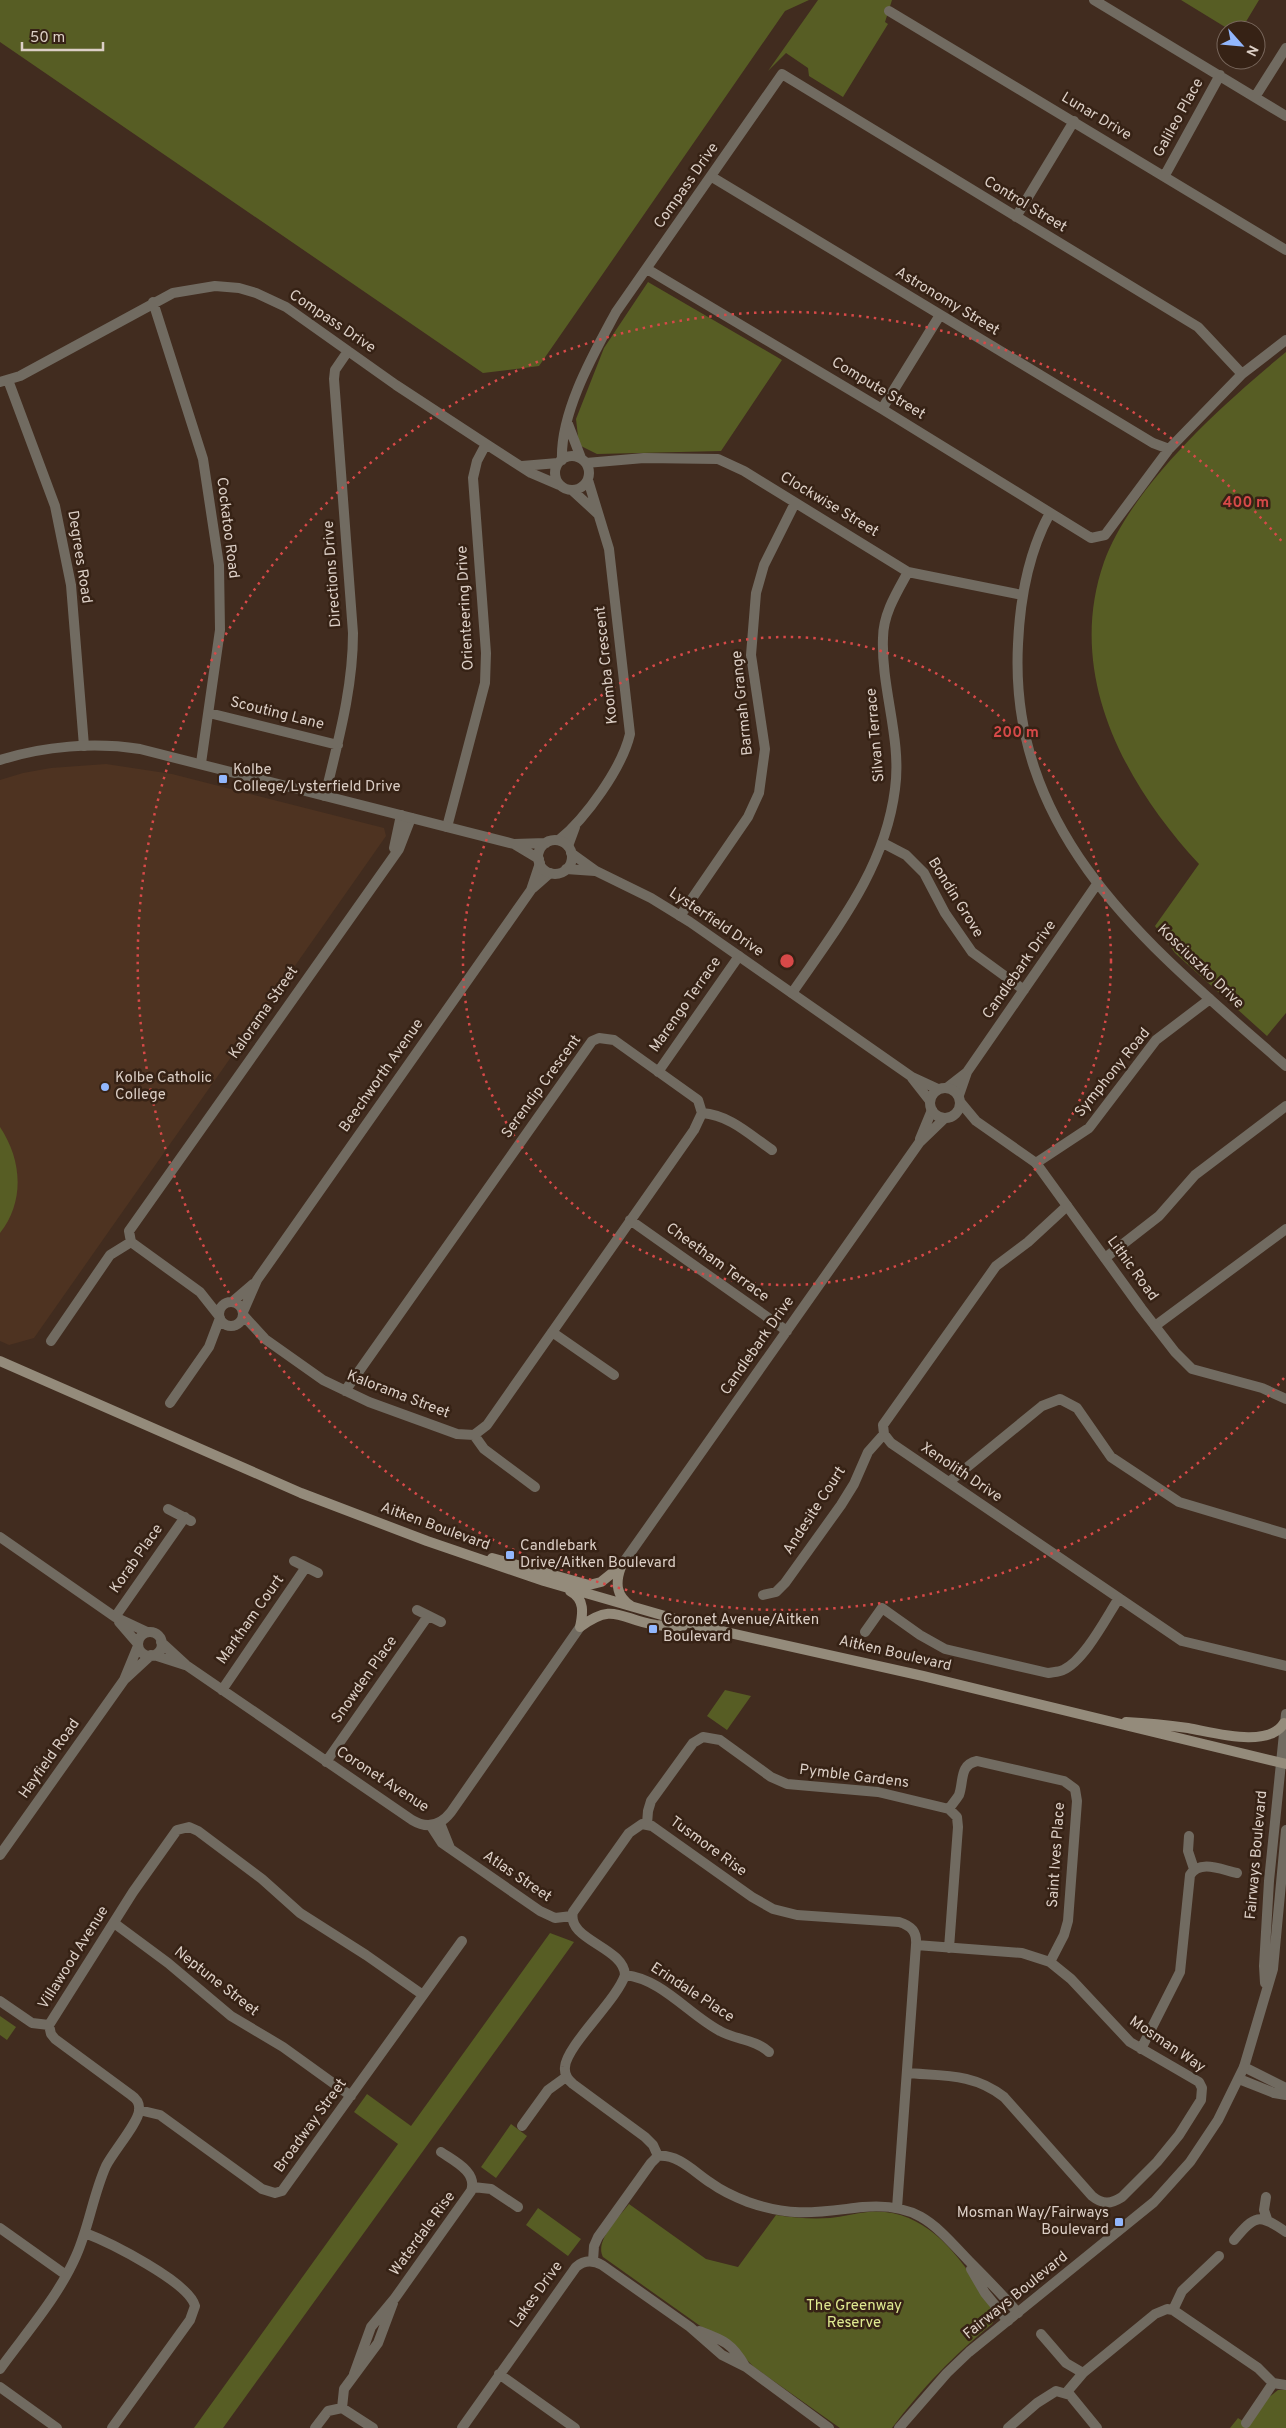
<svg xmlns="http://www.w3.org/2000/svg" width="1286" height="2428" font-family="Overpass,sans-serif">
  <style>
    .built { fill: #4e3321 }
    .green { fill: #575d24 }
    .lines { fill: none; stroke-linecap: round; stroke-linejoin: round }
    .minor { stroke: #716b61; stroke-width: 10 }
    .tertiary { stroke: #716b61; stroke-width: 10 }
    .secondary { stroke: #948b7b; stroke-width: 10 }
    .ring { fill: none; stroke: #d74948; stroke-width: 2.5; stroke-dasharray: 2.5 5 }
    .poi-dot { fill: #92b7fd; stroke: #362215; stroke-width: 2 }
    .labels { text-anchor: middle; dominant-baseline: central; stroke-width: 5; stroke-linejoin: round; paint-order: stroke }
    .street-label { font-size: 15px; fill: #dccfc6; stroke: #362215 }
    .poi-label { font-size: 15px; fill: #dccfc6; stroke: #362215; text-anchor: start }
    .park-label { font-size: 15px; fill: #dfea91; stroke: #362215 }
    .centre { fill: #d74948; stroke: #362215; stroke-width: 2.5 }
    .ring-label { font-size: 15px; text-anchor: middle; font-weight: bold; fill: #d74948; stroke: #362215; stroke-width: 5; stroke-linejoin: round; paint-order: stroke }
  </style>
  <rect width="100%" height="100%" fill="#412c1f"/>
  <path class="built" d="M106 764 172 774 384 828 386 836 34 1338 9 1345 0 1341V780L23 773 51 768Z"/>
  <path class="green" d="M0 0H809L785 11 539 366 483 373 0 42Z
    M818 0H892L885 22 888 24 843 97 809 76 808 68 786 53 768 71Z
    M1181 0H1259L1241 30H1230Z
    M648 282 782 360 721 451 597 454 579 445 576 419 604 348Z
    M1286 352V1013L1267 1036 1175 953 1155 926 1199 864C1124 783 1065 674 1104 562 1132 485 1224 403 1286 352Z
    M0 1127C22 1160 25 1201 0 1233Z
    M725 1690 751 1696 727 1730 707 1716Z
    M550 1933 574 1942 223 2428H194L398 2144 354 2112 367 2094 411 2126Z
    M0 2016 16 2027 7 2040 0 2035Z
    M511 2124 527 2136 496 2178 481 2167Z
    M629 2204 706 2259 738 2267 776 2215C794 2218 812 2219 830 2218 843 2217 855 2213 868 2212 919 2207 953 2247 979 2287 986 2298 1000 2311 992 2324 953 2356 923 2387 892 2428H840L754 2367 744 2357 603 2257C594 2241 620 2216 629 2204Z
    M538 2208 581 2239 568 2256 526 2225Z
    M1278 2390H1286V2428H1230L1238 2418 1249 2425 1268 2398Z"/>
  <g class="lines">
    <path class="minor" d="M1094 0 1286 116
      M889 11 1286 250
      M1255 97 1286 48
      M1165 175 1220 75
      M712 177 1153 443 1169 449
      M1016 217 1074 121
      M647 269 882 409 1091 538 1105 535 1169 449 1242 374 1286 340
      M153 302 203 459 219 565 220 630 201 763
      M8 380 55 506 71 585 84 746
      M0 382 20 376 173 293 215 286 239 288 256 293 286 307 396 385 486 444 531 473 559 485
      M882 409 940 315
      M568 424 581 458
      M555 473a17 17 0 1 1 34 0a17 17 0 1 1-34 0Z
      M562 460C560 412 594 353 616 312L782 74 1198 327 1242 374
      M586 463 644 458 718 459 744 471 908 572 1022 595
      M522 466 558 463
      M573 491 598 514
      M1050 513C1028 553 1020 599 1018 644 1008 839 1154 950 1286 1066
      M209 713 338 745
      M325 796C338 741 353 689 353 633L334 379 335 370 348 351
      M447 827 485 683 486 653 473 478 477 461 486 444
      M559 840C586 818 622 768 630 734L609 549 588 480
      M883 843 906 855 924 873 945 913 972 952 1024 990
      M568 846 575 827
      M394 848 401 815
      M533 888 550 873
      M680 916 748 817 759 793 765 749 751 655 756 593 764 565 795 503
      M792 993C836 929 885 869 895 789 902 739 881 689 883 638 883 614 897 592 908 572
      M658 1072 739 956
      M948 1087 966 1073
      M959 1095 967 1072 1097 884
      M702 1113C730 1115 750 1135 772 1150
      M920 1139 932 1110
      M1036 1163 1089 1128 1156 1040 1210 999
      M1067 1206 1028 1242 996 1266 883 1425 884 1434 891 1443 1182 1641 1286 1666
      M630 1220 787 1331
      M1105 1258 1159 1216 1195 1175 1286 1106
      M219 1314a12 12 0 1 1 24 0a12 12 0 1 1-24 0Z
      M232 1302 253 1284
      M243 1312 257 1280 531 890 540 863
      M243 1315 265 1339 323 1380 369 1402 457 1434 474 1435 487 1425 694 1130 702 1113 698 1100 614 1040 599 1038 592 1041 345 1391
      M219 1316 200 1292 131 1242 129 1231 399 849 411 818
      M1155 1326 1286 1229
      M552 1332 614 1375
      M51 1341 110 1255 131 1242
      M170 1403 209 1347 220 1318
      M474 1435 484 1449 535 1487
      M949 1482 1042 1406 1060 1399 1077 1408 1111 1457 1179 1502 1286 1534
      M168 1509 191 1521
      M0 1537 115 1617 147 1632
      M294 1561 318 1573
      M621 1566 919 1143 945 1118
      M763 1595 776 1592 785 1583 841 1505 854 1484 868 1452 884 1434
      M417 1610 441 1622
      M115 1617 185 1517
      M119 1622 138 1644
      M865 1632 882 1608 920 1635 945 1649 1048 1673C1053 1672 1059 1672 1063 1670 1084 1661 1106 1618 1119 1598
      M138 1644a12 12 0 1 1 24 0a12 12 0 1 1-24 0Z
      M161 1642 186 1665 412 1820C427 1829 440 1826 451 1812L580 1627
      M154 1655 185 1665
      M125 1679 151 1655
      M222 1690 306 1567
      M326 1762 428 1616
      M949 1809C952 1804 956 1800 959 1795 964 1781 959 1765 977 1761L1064 1781 1075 1789 1077 1801 1068 1921 1064 1935 1050 1962
      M440 1823 450 1848
      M647 1824 648 1811 651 1801 693 1743 703 1737 720 1740 771 1777 787 1784 878 1792 949 1809 957 1817 958 1827 949 1948
      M431 1826 442 1843 540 1911 555 1918 572 1916
      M1189 1836 1188 1851 1194 1869
      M0 1855 124 1680 138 1646
      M114 1923 168 1963 231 2016 283 2047 351 2096
      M625 1975C662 1979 688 2014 720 2031 736 2040 755 2039 769 2052
      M0 2001 32 2023 49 2025
      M1141 2049 1180 1972 1190 1875C1200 1859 1222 1870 1237 1873
      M1244 2067 1286 2088
      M907 2073C943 2076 974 2073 1004 2097L1092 2196C1103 2205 1111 2204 1122 2197L1157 2162 1179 2135 1201 2100 1202 2088 1199 2082 1130 2042 1071 1979 1050 1962 1022 1953 916 1945
      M1239 2079 1274 2093 1286 2095
      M139 2110 160 2115 262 2189 275 2193 282 2191 462 1941
      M522 2126 548 2090 566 2077
      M658 2156 653 2145 645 2137 573 2084C568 2080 564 2075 565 2067 566 2046 617 2000 625 1975 624 1947 566 1940 573 1912L629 1833 642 1824 652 1826 752 1897 773 1909 797 1915 899 1922C912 1926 917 1932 916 1945L897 2208
      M473 2187 491 2189 518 2207
      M1266 2197 1264 2210 1267 2219
      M0 2228 66 2275
      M85 2233C109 2242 189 2282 195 2306L190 2320 112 2428
      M1234 2240C1255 2215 1259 2213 1286 2232
      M593 2261 594 2246 598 2237 651 2163 658 2156C679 2154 695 2173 711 2183 722 2191 735 2197 748 2202 794 2218 818 2212 863 2207 918 2202 935 2225 969 2261 986 2278 1002 2294 1018 2313
      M971 2269 985 2293 1008 2321
      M1173 2310 1182 2291 1219 2256
      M699 2331C723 2340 732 2343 745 2366
      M1041 2334 1066 2363 1083 2373
      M0 2369C26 2333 58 2297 76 2256 89 2227 93 2195 106 2166 113 2152 138 2123 139 2111 140 2103 137 2099 131 2095L55 2039 51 2034 49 2025 133 1892 177 1830 189 1827 198 1831 262 1879 300 1913 366 1955 423 1995
      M354 2374 371 2327 395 2298 471 2191C478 2172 454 2161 441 2152
      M499 2374 575 2428
      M0 2387 57 2428
      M1066 2393 1083 2373 1155 2314 1167 2309 1173 2310 1258 2368 1273 2383 1286 2385
      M342 2408 344 2389 378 2343 393 2303
      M1246 2423 1273 2383
      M315 2428 328 2411 342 2408 373 2428
      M462 2428 576 2267C584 2260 593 2260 602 2265L690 2327 722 2355 746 2367 829 2428
      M1008 2428 1037 2403 1056 2391 1070 2395 1097 2428"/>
    <path class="tertiary" d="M0 760C44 746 94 742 140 749L514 844 546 843
      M538 857a17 17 0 1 1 34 0a17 17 0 1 1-34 0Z
      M514 844 539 859
      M571 853 596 871 651 898 690 922 912 1077 938 1089
      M566 869 595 871
      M912 1078 930 1101
      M930 1103a15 15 0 1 1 30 0a15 15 0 1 1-30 0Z
      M961 1103 976 1121 1036 1163 1141 1308 1175 1352 1192 1369 1262 1388 1286 1399
      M1265 1983 1264 1966 1269 1881 1286 1714
      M899 2428 947 2373 969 2352 1154 2202 1190 2162 1218 2120 1244 2067 1273 1969 1286 1830"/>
    <path class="secondary" d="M0 1361 301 1493 427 1541 544 1581 703 1627 923 1676 1286 1764
      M492 1558 589 1585 601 1582 621 1566
      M621 1567C615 1583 616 1596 631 1606
      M570 1591C585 1599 583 1613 580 1627
      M580 1627C615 1601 620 1620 656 1625 665 1626 674 1626 683 1626
      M1126 1722C1147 1723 1167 1725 1188 1728 1212 1732 1269 1749 1284 1723"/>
  </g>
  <g class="ring">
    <circle cx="787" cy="961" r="324"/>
    <path d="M1284 1378A649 649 0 1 1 1284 544"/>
  </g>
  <g class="poi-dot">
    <rect x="218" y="774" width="10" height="10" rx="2.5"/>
    <circle cx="105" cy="1087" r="5"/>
    <rect x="505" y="1550" width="10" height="10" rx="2.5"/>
    <rect x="648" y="1624" width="10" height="10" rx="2.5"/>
    <rect x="1114" y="2217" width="10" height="10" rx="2.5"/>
  </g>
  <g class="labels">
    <g class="street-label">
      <text transform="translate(1096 117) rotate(31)">Lunar Drive</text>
      <text transform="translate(1179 118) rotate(-61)">Galileo Place</text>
      <text transform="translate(687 186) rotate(-55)">Compass Drive</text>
      <text transform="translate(1025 205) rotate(31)">Control Street</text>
      <text transform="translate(947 302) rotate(31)">Astronomy Street</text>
      <text transform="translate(332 322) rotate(34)">Compass Drive</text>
      <text transform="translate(878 389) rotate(31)">Compute Street</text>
      <text transform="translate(829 505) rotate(31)">Clockwise Street</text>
      <text transform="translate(227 528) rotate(83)">Cockatoo Road</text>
      <text transform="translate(79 557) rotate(81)">Degrees Road</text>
      <text transform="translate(333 574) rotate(-94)">Directions Drive</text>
      <text transform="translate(466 608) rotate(-93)">Orienteering Drive</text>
      <text transform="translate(607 665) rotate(-96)">Koomba Crescent</text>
      <text transform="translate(743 703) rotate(-96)">Barmah Grange</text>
      <text transform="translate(277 714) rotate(14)">Scouting Lane</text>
      <text transform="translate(876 735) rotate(-95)">Silvan Terrace</text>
      <text transform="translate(955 898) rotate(58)">Bondin Grove</text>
      <text transform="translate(716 923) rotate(34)">Lysterfield Drive</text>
      <text transform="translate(1200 967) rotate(44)">Kosciuszko Drive</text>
      <text transform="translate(1020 970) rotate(-55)">Candlebark Drive</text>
      <text transform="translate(686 1005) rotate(-55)">Marengo Terrace</text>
      <text transform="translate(264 1013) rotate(-55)">Kalorama Street</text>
      <text transform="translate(1113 1073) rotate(-51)">Symphony Road</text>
      <text transform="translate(382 1076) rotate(-55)">Beechworth Avenue</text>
      <text transform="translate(542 1087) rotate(-54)">Serendip Crescent</text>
      <text transform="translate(717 1263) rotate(36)">Cheetham Terrace</text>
      <text transform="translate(1132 1269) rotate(54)">Lithic Road</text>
      <text transform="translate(758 1346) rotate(-55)">Candlebark Drive</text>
      <text transform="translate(398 1395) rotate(21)">Kalorama Street</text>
      <text transform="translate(961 1473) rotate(34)">Xenolith Drive</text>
      <text transform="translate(815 1511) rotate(-57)">Andesite Court</text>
      <text transform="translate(435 1527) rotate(20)">Aitken Boulevard</text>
      <text transform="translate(137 1559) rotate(-55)">Korab Place</text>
      <text transform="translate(251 1620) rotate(-55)">Markham Court</text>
      <text transform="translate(895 1654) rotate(13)">Aitken Boulevard</text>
      <text transform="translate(365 1680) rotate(-55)">Snowden Place</text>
      <text transform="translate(50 1759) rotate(-55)">Hayfield Road</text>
      <text transform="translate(854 1777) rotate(7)">Pymble Gardens</text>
      <text transform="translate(382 1780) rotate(33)">Coronet Avenue</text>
      <text transform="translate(708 1847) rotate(36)">Tusmore Rise</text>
      <text transform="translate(1057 1855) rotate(-86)">Saint Ives Place</text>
      <text transform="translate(1257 1855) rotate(-85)">Fairways Boulevard</text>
      <text transform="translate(517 1877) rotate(34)">Atlas Street</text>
      <text transform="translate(74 1958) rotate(-58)">Villawood Avenue</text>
      <text transform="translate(216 1982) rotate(38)">Neptune Street</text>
      <text transform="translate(692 1993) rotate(33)">Erindale Place</text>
      <text transform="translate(1167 2045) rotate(34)">Mosman Way</text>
      <text transform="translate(311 2126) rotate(-54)">Broadway Street</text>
      <text transform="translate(423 2234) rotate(-54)">Waterdale Rise</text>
      <text transform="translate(537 2295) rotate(-54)">Lakes Drive</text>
      <text transform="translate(1016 2296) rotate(-39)">Fairways Boulevard</text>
    </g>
    <g class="poi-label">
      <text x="233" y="770">Kolbe<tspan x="233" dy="17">College/Lysterfield Drive</tspan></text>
      <text x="115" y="1078">Kolbe Catholic<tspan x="115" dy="17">College</tspan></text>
      <text x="520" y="1546">Candlebark<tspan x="520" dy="17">Drive/Aitken Boulevard</tspan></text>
      <text x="663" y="1620">Coronet Avenue/Aitken<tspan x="663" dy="17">Boulevard</tspan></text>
      <text x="1109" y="2213" text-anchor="end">Mosman Way/Fairways<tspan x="1109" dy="17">Boulevard</tspan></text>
    </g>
    <g class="park-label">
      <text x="854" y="2306">The Greenway<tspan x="854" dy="17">Reserve</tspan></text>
    </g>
  </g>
  <circle cx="787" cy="961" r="8" class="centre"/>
  <g class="ring-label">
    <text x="1246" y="507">400 m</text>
    <text x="1016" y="737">200 m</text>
  </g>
  <g transform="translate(1241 45) rotate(117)"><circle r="24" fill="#362215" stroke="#78675c"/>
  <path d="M0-4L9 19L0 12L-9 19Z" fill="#92b7fd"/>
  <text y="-8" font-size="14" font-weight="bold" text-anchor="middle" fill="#dccfc6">N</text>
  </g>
  <path d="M22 42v8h81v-8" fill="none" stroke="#dccfc6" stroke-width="2.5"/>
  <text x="30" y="42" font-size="15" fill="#dccfc6" stroke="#362215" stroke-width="4" paint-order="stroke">50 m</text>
</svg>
